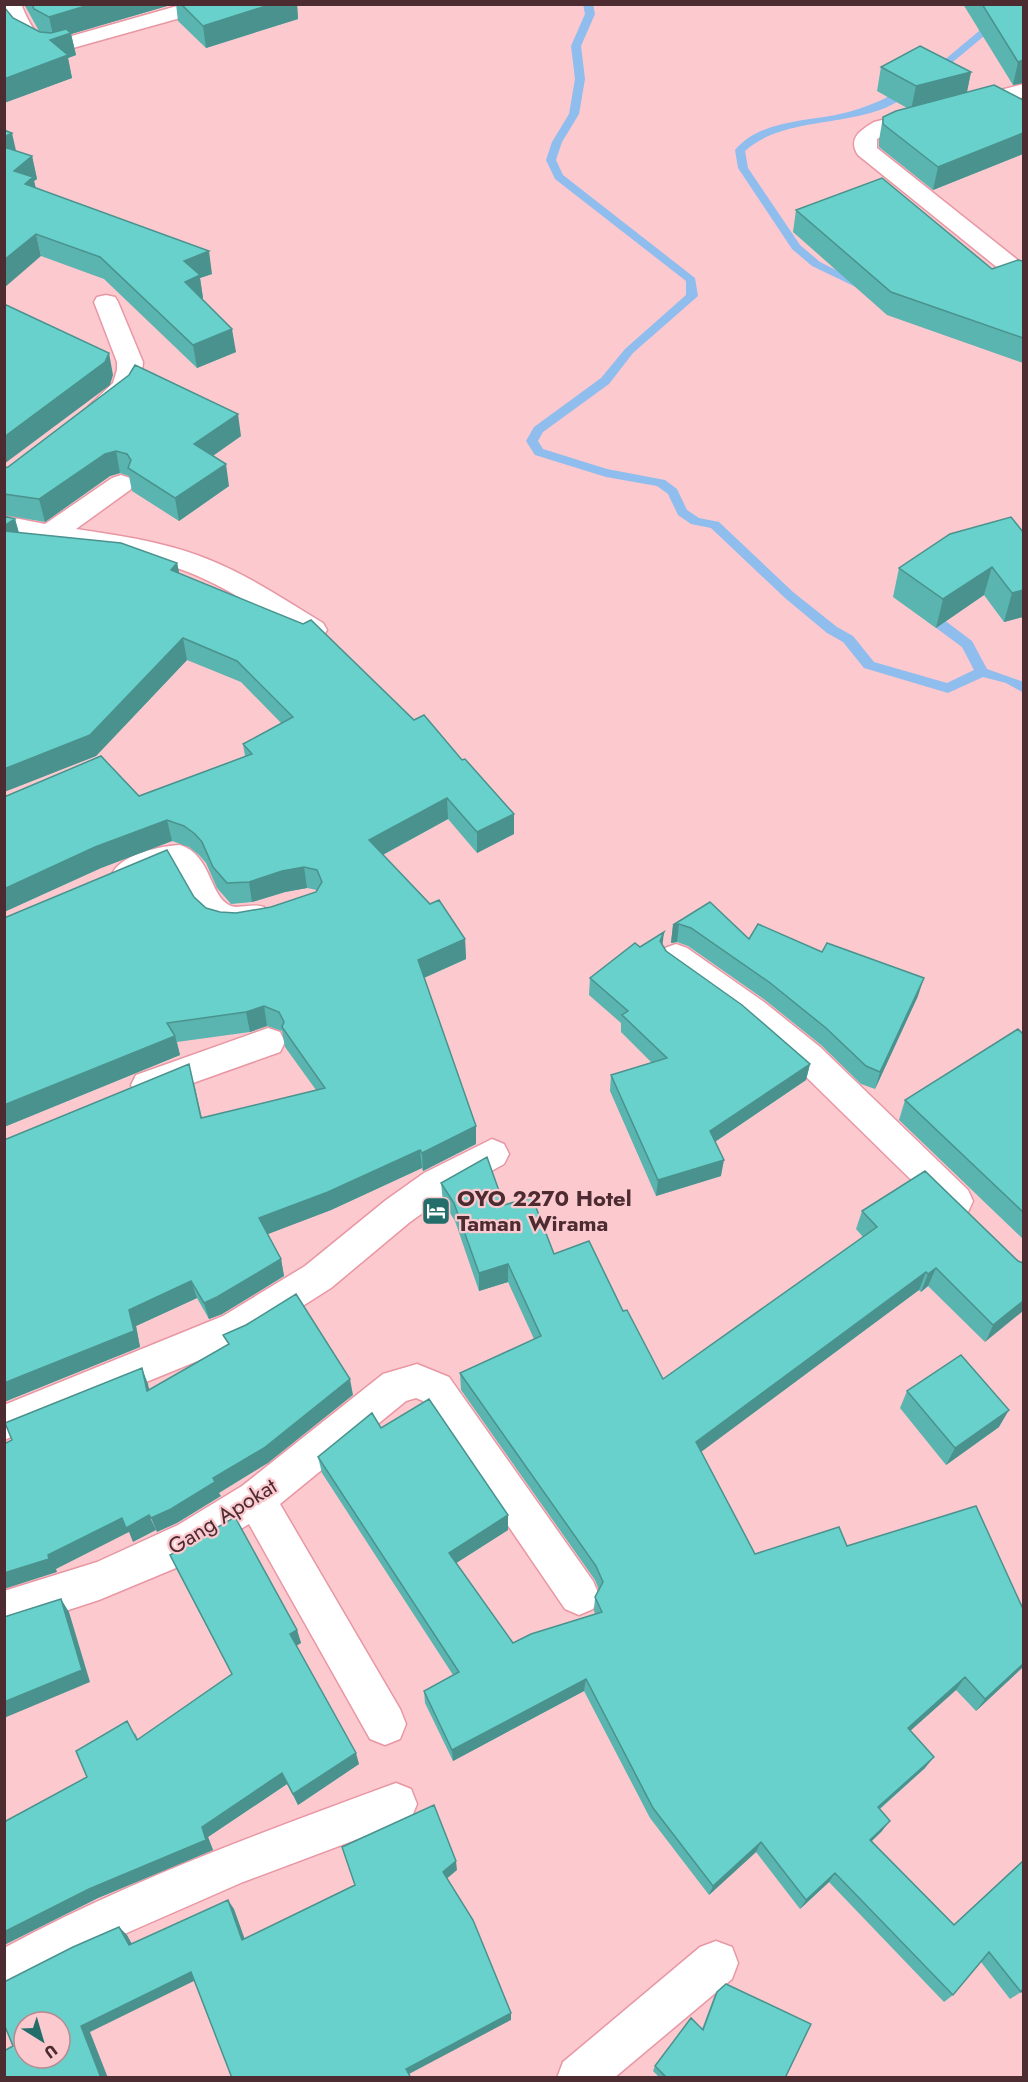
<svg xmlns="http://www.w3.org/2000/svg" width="1028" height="2082" font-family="Jost,sans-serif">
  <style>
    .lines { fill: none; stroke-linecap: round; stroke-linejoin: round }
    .stream { fill: #8fbded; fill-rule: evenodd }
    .minor-casing { stroke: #e897a3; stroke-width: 3 }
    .minor { fill: #fff; fill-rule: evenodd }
    .wall { fill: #5ab4af }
    .shaded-wall { fill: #4a928e }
    .building { fill: #69d1cb; stroke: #4a928e; stroke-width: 1.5; fill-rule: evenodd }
    .labels { text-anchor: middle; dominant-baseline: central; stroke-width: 4.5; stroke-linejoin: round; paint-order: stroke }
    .poi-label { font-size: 22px; font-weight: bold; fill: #4c2c31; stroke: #fcc9cf; text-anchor: start }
    .street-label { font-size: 22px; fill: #4c2c31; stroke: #fcc9cf }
  </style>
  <rect width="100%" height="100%" fill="#fcc9cf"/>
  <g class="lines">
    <path class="stream" d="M583 4H593L595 14 581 46 585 79 579 114 562 142 556 160 563 175 695 278 698 296 633 353 609 384 543 432 538 441 543 449 607 469 665 480 677 489 687 510 699 518 719 522 793 592 837 627 853 636 874 662 947 683 974 670 962 647 928 622 921 611 927 607 972 641 987 669 1024 682V693L1006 683 983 677 948 693 864 668 843 642 827 633 785 598 711 528 691 524 678 515 668 494 657 486 606 477 535 455 526 441 534 427 601 378 625 349 686 295V281L555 179 546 160 552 142 569 114 575 79 571 46 585 14Z
      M972 4H981L987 16 989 32 936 76H930V72L979 31 977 16Z
      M904 88 913 90C870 132 789 111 745 151L748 168 800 245 820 262 868 286V290L864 291 812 266 792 249 738 168 735 150C761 119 808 122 844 113 865 108 886 99 904 88Z"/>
    <g class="minor-casing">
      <path id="minor" d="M4 4H21C28 20 35 39 54 41L184 4H219L216 8 55 53C28 51 4 33 4 4Z
        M1024 84V97L890 132 877 139V148L1024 265 1022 283 1014 281 858 155C847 138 861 130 874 122Z
        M106 295 115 297 118 302 143 362C142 386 120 419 93 412L89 406 113 383 117 370V362L94 302 97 297Z
        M121 475 130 478 134 484 130 490 76 529C117 535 158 541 197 555 242 571 282 598 323 623L327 630 323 637 313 640 303 637C262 612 221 582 174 567 135 554 93 550 52 544L47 545 4 534V516L45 524 112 478Z
        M180 845C212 855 209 897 231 906 240 909 251 903 264 907L269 916 264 925C196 947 205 907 172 869L129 884 118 881 113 872C123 854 161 846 180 845Z
        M676 944 687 948 764 1002 820 1047 968 1190 973 1201 968 1212 956 1216 944 1212 796 1067 740 1020 665 966 660 957 665 948Z
        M268 1028 280 1032 285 1042 280 1052 148 1099 136 1095 131 1085 136 1075Z
        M492 1139 504 1144 509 1154 504 1164 448 1195 410 1222 331 1288 249 1340 4 1440V1405L223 1316 305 1266 386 1200 424 1173Z
        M417 1364 449 1377 593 1581 599 1595 593 1609 579 1615 565 1609 423 1401 416 1398 406 1401 280 1504 400 1709 406 1724 400 1739 385 1745 370 1739 249 1524 176 1568 99 1600 4 1631V1591L97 1562 178 1525 242 1486 383 1374Z
        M396 1783 411 1789 417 1804 411 1819 243 1882 81 1953 4 1994V1948C129 1880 263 1832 396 1783Z
        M716 1941 732 1947 738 1963 732 1979 614 2078H557L563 2062 700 1947Z"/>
    </g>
    <use href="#minor" class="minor"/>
  </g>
  <path class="wall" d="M24 4H174L71 34 76 55 68 58 72 78 4 103V7L13 18 39 31Z
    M176 4H297L298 19 206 48 178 21Z
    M963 4H1023V83L1013 85Z
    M881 67 971 72 967 92 1022 100 1023 94V154L933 190 879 147V140L883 117 907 108 877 91Z
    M16 151 32 156 37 179 34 181 36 188 212 274 200 278 203 298H202L236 352 197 368 104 279 41 256Z
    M796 210 992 269 1023 261V363L887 315 793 232Z
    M129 375 241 436 213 456 229 486 179 521 132 491 129 476 120 473 110 476 45 522 4 515V468L8 467Z
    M15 519 19 533 177 563 179 574 514 834 477 853 448 819 383 855 430 904 465 939 466 959 424 978 476 1126V1144L423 1171 422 1168 331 1210 267 1234 281 1259 284 1276 222 1314 209 1319 197 1298 136 1326 140 1347 4 1402 194 1083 202 1118 316 1090 285 1047 282 1031 267 1026 250 1032 177 1042 180 1055 4 1127 194 897 206 908 220 912 236 913 271 907 316 892 317 890 307 888 285 892 252 902 231 904 217 888 206 863 199 855 189 847 172 841 101 868 4 912V797L139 796 245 756 243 744 281 723 241 682 187 660 96 756 4 792Z
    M1023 532V617L1004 622 984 595 936 628 893 597 899 568Z
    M710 902 749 939 918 996 875 1089 861 1084 821 1045 765 1000 688 946 677 942 671 943 673 925Z
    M662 945 666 951 810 1064 806 1080 715 1142 721 1176 656 1196 610 1091 611 1075 652 1063 621 1032V1023L589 995 590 978 640 947Z
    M1023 1034V1239L899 1120 905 1100Z
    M441 1183 504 1205 554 1254 623 1311 663 1379 863 1237 856 1229 862 1211 1023 1263 985 1342 928 1286 921 1292 919 1290 701 1451 755 1554 847 1546 1023 1667 976 1711 956 1690 910 1731 925 1768 880 1809 882 1831 872 1841 954 1924 1023 1861 1021 1992 1010 1999 981 1962 953 1995 944 2002 829 1882 800 1909 756 1852 709 1895 650 1818 584 1691 453 1761 425 1703 424 1691 453 1675 322 1473 318 1457 381 1428 508 1530 456 1563 513 1643 595 1614 594 1611 595 1597 599 1590 595 1580 461 1390 460 1373 534 1339 508 1282 479 1291 455 1221 443 1202Z
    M907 1391 999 1427 946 1465 900 1408Z
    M170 1555 297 1630 301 1643 296 1646 359 1764 298 1805 287 1784 208 1837 213 1850 98 1898 4 1945V1822L87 1777 135 1733 138 1739 232 1675 177 1570Z
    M717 1992 785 2078H660L653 2071 655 2066 702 2029 714 1997Z"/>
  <path class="shaded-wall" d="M92 4H174L71 34 76 55 68 58 72 78 4 103V79L50 40 54 39 49 17Z
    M272 4H297L298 19 206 48 203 26Z
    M1023 60V83L1013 85 1018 62Z
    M971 72 966 96 911 110 916 86Z
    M12 133 17 155 4 163V137Z
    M1023 133V154L933 190 938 167Z
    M32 156 37 179 34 181 38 200 14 171Z
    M36 234 41 256 4 288V260Z
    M209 251 212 274 200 278 203 298 188 304 185 282 184 261Z
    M232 329 236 352 197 368 193 345Z
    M109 353 113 375 110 385 4 464V437Z
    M238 414 241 436 198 466 194 444Z
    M116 451 120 473 110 476 45 522 39 499 105 454Z
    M226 464 229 486 179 521 175 498Z
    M15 519 21 541 4 551V526Z
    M177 563 182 585 171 570Z
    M992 567 984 595 936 628 943 599Z
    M1023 590V617L1004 622 1012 593Z
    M183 638 187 660 96 756 4 792V769Z
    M447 798 448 819 371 861 369 840Z
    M514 814V834L477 853V832Z
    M167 820 172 841 101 868 4 912V889L95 847Z
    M304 867 307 888 285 892 252 902 249 882 282 871Z
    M679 924 677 942 671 943 673 925Z
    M664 932 662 949 660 941Z
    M465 939 466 959 419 980 418 960Z
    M924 978 918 996 875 1089 880 1072Z
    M264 1006 267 1026 250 1032 246 1012Z
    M175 1036 180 1055 4 1127V1105Z
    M810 1064 806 1080 707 1147 710 1131Z
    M476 1126V1144L423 1171 422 1153Z
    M420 1150 422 1168 331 1210 263 1236 259 1218Z
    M724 1160 721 1176 656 1196 658 1180Z
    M281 1259 284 1276 222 1314 209 1319 204 1303Z
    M508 1264V1282L479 1291V1273Z
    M936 1268 928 1286 921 1292 928 1274Z
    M926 1272 919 1290 693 1458 696 1442Z
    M191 1281 197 1298 136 1326 140 1347 4 1402V1383L129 1310Z
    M1023 1301V1311L985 1342 993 1325Z
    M142 1368 148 1384 153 1406 147 1391Z
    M350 1379 353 1395 268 1463 219 1493 221 1496 177 1523 157 1532 151 1518 213 1478Z
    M1009 1410 999 1427 946 1465 955 1448Z
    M149 1515 156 1530 133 1542 129 1532 56 1569 57 1572 4 1589V1573L48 1555 122 1518Z
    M508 1515V1530L450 1567 449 1553Z
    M61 1599 69 1612 90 1682 4 1718V1702Z
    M297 1630 301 1643 294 1647 290 1634Z
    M1023 1664V1667L976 1711 985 1699Z
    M965 1677 956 1690 900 1740 908 1728Z
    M586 1679 584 1691 453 1761 452 1750Z
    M356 1753 359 1764 298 1805 293 1794Z
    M934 1757 925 1768 870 1817 878 1807Z
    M282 1773 287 1784 208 1837 213 1850 98 1898 4 1945V1932L202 1827Z
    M890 1821 882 1831 863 1849 870 1840Z
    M761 1842 756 1852 709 1895 713 1886Z
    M456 1861 457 1870 444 1881 443 1872Z
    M835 1873 829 1882 800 1909 806 1900Z
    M228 1900 234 1909 248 1948 242 1940Z
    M119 1927 127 1935 137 1953 129 1945Z
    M191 1972 198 1979 90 2032 108 2078H101L81 2026Z
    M511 2013V2020L409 2074 406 2069Z"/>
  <path class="building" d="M32 4H92L49 17 34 9Z
    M181 4H272L203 26Z
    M982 4H1023V60L1018 62Z
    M4 7 13 18 40 32 51 33 66 29 71 33 50 40 68 55 4 79Z
    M920 46 971 72 916 86 881 67Z
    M994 85 1023 100V133L938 167 883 124V117L896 111Z
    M4 130 12 133 4 137Z
    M4 147 32 156 14 171 33 177 25 184 209 251 184 261 200 275 185 282 232 329 193 345 100 257 36 234 4 260Z
    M882 178 992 269 1018 260 1023 261V338L891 292 796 210Z
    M4 304 109 353 105 362 4 437Z
    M135 365 238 414 194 444 226 464 175 498 128 468 131 460 127 454 116 451 105 454 39 499 4 494V468L8 467 129 375Z
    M4 516 15 519 4 526Z
    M1011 517 1023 532V590L1012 593 992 567 943 599 899 568 950 534Z
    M4 531 121 543 177 563 171 570 303 624 311 620 414 720 424 715 462 760 465 759 514 814 477 832 447 798 369 840 430 904 439 900 465 939 418 960 476 1126 422 1153 420 1150 328 1192 259 1218 281 1259 217 1297 204 1303 191 1281 129 1310 134 1331 4 1383V1140L189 1064 201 1118 325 1088 282 1027 284 1022 279 1012 264 1006 246 1012 167 1023 175 1036 4 1105V918L167 850 194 897 206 908 220 912 236 913 271 907 316 892 322 882 317 870 304 867 282 871 249 882 227 883 213 867 202 842 195 834 184 826 167 820 95 847 4 889V797L101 756 139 796 252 754 243 744 293 717 237 661 183 638 90 735 4 769Z
    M710 902 749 939 758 924 822 952 827 943 924 978 880 1072 866 1066 826 1028 769 982 691 928 679 924 673 925Z
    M664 932 660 941 666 951 742 1005 810 1064 710 1131 724 1160 658 1180 611 1075 667 1058 622 1015 628 1011 590 978 635 943 640 947Z
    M1018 1029 1023 1034V1212L905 1100Z
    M487 1157 504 1205 532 1197 554 1254 589 1241 623 1311 627 1310 663 1379 877 1227 862 1211 925 1171 1018 1261 1023 1263V1301L993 1325 936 1268 928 1274 926 1272 696 1442 755 1554 839 1527 847 1546 976 1506 1023 1609V1664L985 1699 965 1677 908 1728 934 1757 878 1807 890 1821 870 1840 954 1925 1023 1861V1989L1021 1992 989 1952 953 1995 835 1873 806 1900 761 1842 713 1886 653 1808 586 1679 452 1750 424 1691 459 1672 318 1457 372 1413 381 1428 429 1399 508 1515 449 1553 513 1643 531 1634 602 1612 595 1597 603 1582 596 1566 460 1373 541 1336 508 1264 479 1273 454 1203 441 1183Z
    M296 1294 350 1379 264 1448 213 1478 215 1482 171 1509 151 1518 149 1515 126 1528 122 1518 48 1555 49 1559 4 1573V1444L12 1440 5 1423 142 1368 147 1391 229 1344 223 1335 246 1325Z
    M961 1355 1009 1410 955 1448 907 1391Z
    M235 1517 297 1630 290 1634 356 1753 293 1794 282 1773 202 1827 206 1840 89 1889 4 1932V1822L87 1777 76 1751 127 1721 137 1740 232 1674 170 1555Z
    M61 1599 82 1670 4 1702V1617Z
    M434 1805 456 1861 443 1872 473 1920 511 2013 406 2069 411 2078H232L191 1972 81 2026 101 2078H4V2051L13 2046 4 2024V1982L73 1947 119 1927 129 1945 228 1900 242 1940 355 1885 342 1847ZM24 2022H60V2058H24Z
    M726 1984 811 2024 785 2078H667L655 2066 691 2018 703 2030 717 1992Z"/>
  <defs>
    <g id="hotel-square" transform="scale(1.5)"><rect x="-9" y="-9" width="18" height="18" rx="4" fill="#236e6a" stroke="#fcc9cf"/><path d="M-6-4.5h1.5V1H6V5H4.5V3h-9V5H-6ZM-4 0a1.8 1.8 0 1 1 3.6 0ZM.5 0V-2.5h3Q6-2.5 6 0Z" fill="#fff"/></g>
  </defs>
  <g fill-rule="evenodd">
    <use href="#hotel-square" x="436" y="1211"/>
  </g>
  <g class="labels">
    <g class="poi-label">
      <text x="457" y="1198">OYO 2270 Hotel<tspan x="457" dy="25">Taman Wirama</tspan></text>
    </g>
    <g class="street-label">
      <text transform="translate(222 1516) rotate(-32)">Gang Apokat</text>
    </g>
  </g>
  <rect width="1028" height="2082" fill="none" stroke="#4c2c31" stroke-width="12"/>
  <g transform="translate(42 2040) rotate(143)"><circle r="28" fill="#fcc9cf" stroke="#b68a90" stroke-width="1.5"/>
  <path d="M0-4.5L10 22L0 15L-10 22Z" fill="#236e6a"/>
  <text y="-9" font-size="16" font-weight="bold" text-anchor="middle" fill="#4c2c31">U</text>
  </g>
</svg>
